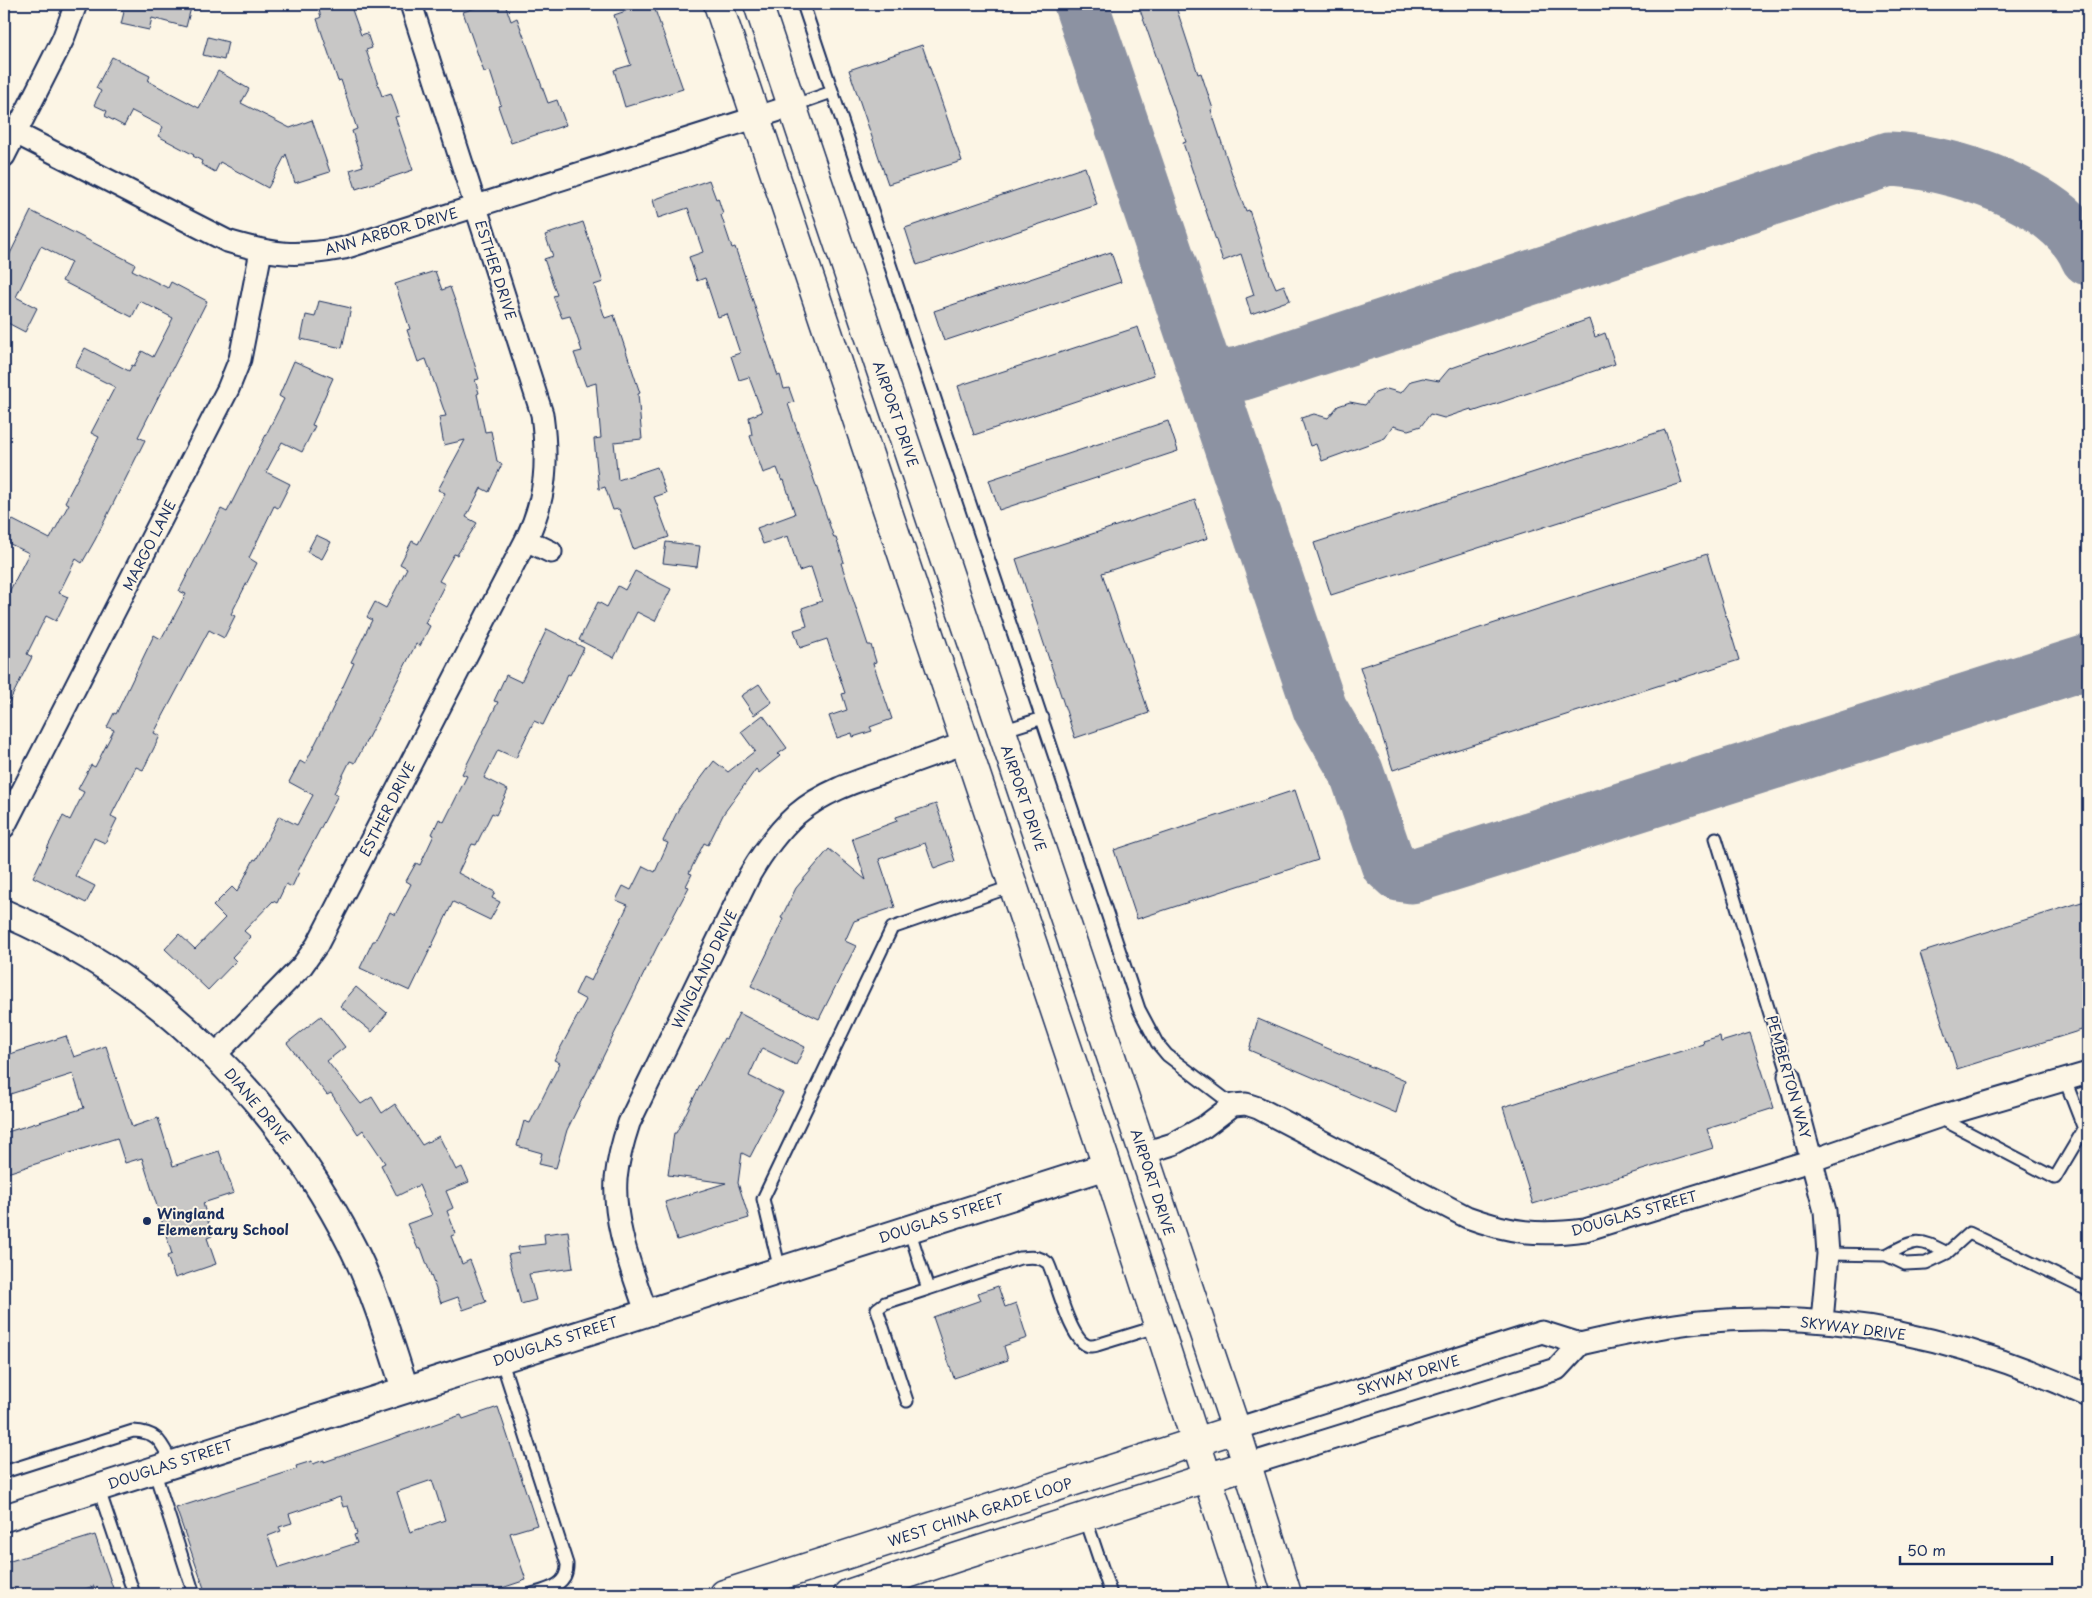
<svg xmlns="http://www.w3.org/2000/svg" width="2092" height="1598" font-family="'Playpen Sans',sans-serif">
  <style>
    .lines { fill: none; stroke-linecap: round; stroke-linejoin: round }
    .taxiway { stroke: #8c92a2; stroke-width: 55 }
    .building { fill: #c8c7c6; stroke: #1b2f5e; fill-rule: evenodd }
    .service-casing { stroke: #1b2f5e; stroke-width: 15 }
    .minor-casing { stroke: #1b2f5e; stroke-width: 25 }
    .tertiary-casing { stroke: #1b2f5e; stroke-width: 30 }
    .secondary-casing { stroke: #1b2f5e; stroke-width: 31 }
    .service { stroke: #fcf5e5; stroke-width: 11 }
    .minor { stroke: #fcf5e5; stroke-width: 21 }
    .tertiary { stroke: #fcf5e5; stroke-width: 26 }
    .secondary { stroke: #fcf5e5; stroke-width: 28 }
    .poi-dot { fill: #1b2f5e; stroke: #fcf5e5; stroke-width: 2 }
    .labels { text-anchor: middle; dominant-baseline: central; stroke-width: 4; stroke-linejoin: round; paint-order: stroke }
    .street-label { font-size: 14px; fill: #1b2f5e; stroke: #fcf5e5 }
    .poi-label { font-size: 14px; font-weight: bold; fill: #1b2f5e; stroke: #fcf5e5; text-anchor: start }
  </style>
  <rect width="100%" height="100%" fill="#fcf5e5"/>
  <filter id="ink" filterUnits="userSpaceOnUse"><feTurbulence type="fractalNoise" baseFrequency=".02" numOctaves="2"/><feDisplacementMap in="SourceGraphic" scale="10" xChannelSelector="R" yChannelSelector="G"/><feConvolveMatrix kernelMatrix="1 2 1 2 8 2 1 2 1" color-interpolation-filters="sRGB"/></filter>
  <g filter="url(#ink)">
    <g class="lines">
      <path class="taxiway" d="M1081 4 1320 709 1356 771 1388 864 1399 874 1412 876 1422 873 2088 662
        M1203 362C1214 377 1226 377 1243 373L1889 159C1951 161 2062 196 2088 258"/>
    </g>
    <path class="building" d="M118 4H192L186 27 152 18 149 30 121 24 124 12 118 10Z
      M317 4H350L361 35 367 33 372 48 366 50 382 96 391 93 399 116 395 117 413 170 356 189 350 170 363 166 352 131 357 129 341 80 338 81 317 19 321 17Z
      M487 4H505L511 21 517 18 548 103 557 100 566 125 511 143 498 106 501 105 490 71 484 72 463 12Z
      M624 4H653L683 89 625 107 614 70 631 65 614 15 626 11Z
      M1138 4H1175L1198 74 1201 73 1213 109 1211 110 1232 174 1246 211 1249 210 1270 274 1276 288 1284 285 1290 300 1251 314 1246 298 1254 295 1241 254 1223 261 1183 143 1186 142Z
      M208 37 228 42 224 60 203 55Z
      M922 45 962 161 888 184 849 70Z
      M112 57 150 76 148 81 199 108 218 71 249 89 241 103 290 128 312 120 330 172 295 183 286 154 268 188 220 162 215 172 201 164 202 161 193 156 194 155 158 136 163 127 132 111 124 126 105 116 107 111 94 105 101 91 96 88Z
      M1085 167 1097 205 917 265 905 228Z
      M709 180 716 199 718 198 723 214 721 215 732 248 735 247 778 376 780 375 784 389 789 388 794 402 788 404 834 538H836L844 562 841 563 868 645H871L876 662 873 663 892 719 870 727 872 731 853 737 852 733 837 738 829 716 847 710 842 694 845 693 827 639 800 648 794 630 807 626 802 608 822 601 811 567 799 571 788 536 763 544 757 528 795 514 784 480 782 481 777 468 763 473 750 436 752 435 749 417 762 412 749 377 739 380 731 356 740 353 727 314 718 317 705 278 697 281 689 257 703 252 688 208 658 218 653 200Z
      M31 211 135 264 132 270 168 288 171 282 207 301 138 437 145 440 95 540 82 563 76 559 59 593 68 597 56 621 46 616 27 654 32 657 4 712V602L29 553 4 541V528L9 518 50 539 69 504 65 502 99 437 91 433 115 387 75 367 85 348 129 371 132 365 134 366 142 351 153 357 173 318 140 301 132 317 62 281 71 262 41 246 16 297 37 308 25 332 4 321V266Z
      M583 222 603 282 594 285 605 318 614 315 640 393 638 394 642 439 614 442 618 480 657 467 666 493 654 497 669 537 633 549 619 509 613 510 605 487 599 489 594 439 601 438 596 383 586 386 574 353 582 351 570 316 562 318 553 296 557 295 544 259 553 256 545 235Z
      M1111 252 1121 282 944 341 934 311Z
      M435 271 442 290 450 287 459 312 479 379 475 380 479 393 477 394 485 432 491 431 497 461 502 464 489 492 481 488 466 517 477 523 457 555 454 554 439 581 445 584 425 623 430 626 420 646 416 644 355 763 350 761 334 793 338 795 298 871 299 872 292 887 286 884 277 903 273 901 244 931 251 937 232 957 236 961 208 990 165 949 179 934 195 949 225 918 213 906 232 887 237 892 254 859 256 860 279 816 297 825 313 795 289 782 300 761 305 764 331 712 354 663 351 662 372 620 367 617 375 602 386 608 407 568 400 564 412 541 418 544 445 493 438 490 465 440 444 445 439 417 446 416 426 359 418 362 407 330 410 329 395 284Z
      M319 301 351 308 342 348 301 339 306 315 315 317Z
      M1589 319 1595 337 1605 333 1615 364 1472 412 1471 409 1444 418 1430 414 1421 426 1408 430 1393 426 1385 438 1322 461 1316 444 1310 446 1301 418 1314 414 1328 418 1338 406 1350 402 1365 405 1375 393 1387 389 1401 393 1411 381 1423 378 1439 381 1449 369Z
      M1138 327 1154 375 974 435 958 386Z
      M294 361 333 378 312 425 315 426 302 452 282 442 266 472 290 484 278 508 274 506 249 558 257 563 231 614 235 616 224 638 209 630 154 733 160 736 143 770 136 767 111 816 117 819 105 843 94 838 75 876 95 886 86 903 33 877 63 816 70 820 84 792 78 789 91 765 95 767 114 730 107 727 114 713 116 714 154 635 161 639 166 630H167L186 594 179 591 221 509 227 512 284 399 279 396Z
      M1168 421 1178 451 999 510 989 480Z
      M1665 430 1682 483 1331 595 1314 543Z
      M1195 500 1208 538 1102 573 1149 713 1075 738 1016 559Z
      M316 535 331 542 322 559 307 552Z
      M666 542 700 546 697 567 663 563Z
      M1707 554 1739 660 1393 770 1360 667Z
      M635 571 671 589 655 621 637 612 614 658 579 640 598 602 607 607 618 586 625 590Z
      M547 629 584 648 570 675 568 674 543 725 534 721 516 758 498 750 484 778 508 790 496 815 492 813 476 845 472 844 458 873 495 892 492 898 500 902 490 920 453 902 410 991 360 968 373 941H375L390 912 395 915 411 884 406 881 416 863 420 865 434 835 432 834 439 819 444 822 467 776 462 774 498 702 494 701 506 675 521 682Z
      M759 684 772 702 754 715 741 696Z
      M763 715 787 748 778 754 780 756 759 773 756 769 724 813 708 845 704 843 689 873 692 874 686 886 689 887 657 947 567 1130 556 1168 539 1164 542 1153 517 1146 524 1121 530 1123 560 1063 554 1060 586 1000 575 994 583 977 591 981 628 905 616 900 623 886 631 890 643 866 655 872 668 843 663 841 679 808 714 761 728 772 755 751 741 732Z
      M1295 790 1318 860 1137 919 1114 850Z
      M936 804 955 861 934 869 925 843 879 859 895 907 854 921 845 941 856 946 819 1019 751 986 775 937 783 919 781 918 796 888 829 849 866 880 852 838 897 821 896 817Z
      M2088 900V1028L1957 1069 1920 953Z
      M356 987 387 1013 372 1032 340 1006Z
      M739 1013 805 1047 796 1065 762 1048 749 1076 783 1093 750 1157 742 1153 738 1183 749 1218 677 1240 665 1202 726 1183 668 1175 674 1133H676L724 1038 726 1039Z
      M321 1016 345 1047 327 1061 361 1104 372 1097 382 1113 395 1104 422 1145 439 1136 456 1170 462 1167 469 1182 446 1191 453 1208 447 1211 456 1234 451 1236 462 1264 470 1260 486 1302 463 1310 458 1297 441 1303 421 1248 418 1249 407 1224 432 1215 419 1185 397 1196 381 1165 385 1163 363 1130 358 1134 331 1093 327 1095 287 1043Z
      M1258 1019 1405 1081 1396 1113 1249 1050Z
      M1750 1033 1774 1108 1707 1129 1713 1148 1533 1204 1503 1107 1704 1044 1703 1041 1720 1036 1721 1042Z
      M66 1036 74 1057 106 1046 132 1127 158 1118 173 1166 219 1151 234 1193 203 1203 212 1236 207 1238 216 1264 175 1278 167 1256 172 1254 142 1158 125 1163 117 1138 4 1174V1133L84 1108 73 1074 4 1096V1056Z
      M568 1231 573 1268 529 1274 536 1300 521 1304 508 1255 519 1253 518 1247 545 1244 544 1234Z
      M998 1286 1005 1307 1016 1303 1027 1338 1004 1346 1008 1360 954 1378 933 1317 981 1300 978 1293Z
      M498 1407 537 1525 510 1533 526 1580 484 1594H206L176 1508 297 1469 296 1466 312 1461 313 1464 324 1460V1462L461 1415 463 1419ZM432 1480 445 1520 410 1532 397 1492ZM340 1497 343 1507 348 1506 357 1534 354 1535 357 1543 279 1568 268 1536 281 1531 279 1527 292 1523 289 1514Z
      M95 1535 115 1594H97L94 1586 70 1594H4V1563Z"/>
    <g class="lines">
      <g class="service-casing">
        <path id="service" d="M803 4 1139 1009 1157 1043 1167 1055 1233 1105
          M792 106 832 92
          M1002 731 1043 718
          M1716 838 1789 1076
          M1938 1117 2055 1178 2084 1129 2065 1080
          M909 1229 928 1289 1020 1258C1031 1257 1039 1256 1048 1263 1057 1281 1070 1342 1089 1346 1092 1346 1095 1346 1097 1345L1159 1326
          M1828 1254 1886 1255 1905 1264 1926 1263 1947 1253 1969 1233 2088 1290
          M1886 1255C1915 1240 1918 1237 1947 1253
          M780 1270 763 1199 892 928 1013 886
          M501 1359 567 1564C568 1585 549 1589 532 1594
          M907 1401 877 1309 885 1303 928 1289
          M154 1470 194 1594
          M4 1472 133 1431C159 1432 161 1443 172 1463
          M98 1487 134 1594
          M1085 1517 1111 1594"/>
      </g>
      <g class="minor-casing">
        <path id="minor" d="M4 127 227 241C274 255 296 257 344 248L792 106
          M4 156 63 39 76 4
          M526 540 551 552
          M4 827 228 389 240 359 261 251
          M215 1055 302 966 317 945 526 540C547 497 548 460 542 414L411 4
          M1789 1076 1825 1211 1828 1254 1822 1321
          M1144 1153 1173 1144 1204 1127 1233 1105 1246 1104 1258 1108 1467 1217C1511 1233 1538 1236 1585 1230L1813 1160 1938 1117 2088 1073
          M646 1312C632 1269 613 1225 616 1179 618 1159 623 1141 629 1123L750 874C763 852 778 831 797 814 824 791 857 781 890 770 915 761 940 752 965 743
          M1580 1344C1619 1335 1659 1326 1699 1322 1834 1309 1967 1339 2088 1396
          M1236 1429 1542 1332 1580 1344 1557 1369 1247 1465"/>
      </g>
      <g class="tertiary-casing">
        <path id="tertiary" d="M4 913C158 978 280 1102 354 1250 376 1295 390 1343 405 1389
          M4 1518 1107 1166"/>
      </g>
      <g class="secondary-casing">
        <path id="secondary" d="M718 4 1107 1166 1245 1594
          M758 4 1236 1429 1287 1594
          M724 1594 1236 1429
          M848 1594 958 1557 1247 1465"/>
      </g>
      <use href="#service" class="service"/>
      <use href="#minor" class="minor"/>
      <use href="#tertiary" class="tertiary"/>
      <use href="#secondary" class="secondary"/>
    </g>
  </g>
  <circle class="poi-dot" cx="147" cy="1221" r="5"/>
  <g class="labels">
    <g class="street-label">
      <text transform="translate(391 231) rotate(-16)">ANN ARBOR DRIVE</text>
      <text transform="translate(496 270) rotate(72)">ESTHER DRIVE</text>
      <text transform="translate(896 414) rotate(71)">AIRPORT DRIVE</text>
      <text transform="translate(149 545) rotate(-63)">MARGO LANE</text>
      <text transform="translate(1024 798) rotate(71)">AIRPORT DRIVE</text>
      <text transform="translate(387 809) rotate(-63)">ESTHER DRIVE</text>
      <text transform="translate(704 969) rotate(-64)">WINGLAND DRIVE</text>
      <text transform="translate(1789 1077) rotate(74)">PEMBERTON WAY</text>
      <text transform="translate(258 1106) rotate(50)">DIANE DRIVE</text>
      <text transform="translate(1153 1182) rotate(72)">AIRPORT DRIVE</text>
      <text transform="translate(1634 1213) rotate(-16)">DOUGLAS STREET</text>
      <text transform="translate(941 1218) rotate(-18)">DOUGLAS STREET</text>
      <text transform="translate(1853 1328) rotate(7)">SKYWAY DRIVE</text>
      <text transform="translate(555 1341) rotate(-18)">DOUGLAS STREET</text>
      <text transform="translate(1408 1375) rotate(-17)">SKYWAY DRIVE</text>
      <text transform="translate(170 1464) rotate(-18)">DOUGLAS STREET</text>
      <text transform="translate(980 1512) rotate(-18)">WEST CHINA GRADE LOOP</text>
    </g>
    <g class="poi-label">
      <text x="157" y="1213">Wingland<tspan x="157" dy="16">Elementary School</tspan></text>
    </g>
  </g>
  <rect width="2092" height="1598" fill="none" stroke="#fcf5e5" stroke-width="20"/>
  <rect x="10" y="10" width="2072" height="1578" fill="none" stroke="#1b2f5e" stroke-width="2" filter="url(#ink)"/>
  <path d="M1900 1556v8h152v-8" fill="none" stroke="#1b2f5e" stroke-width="2.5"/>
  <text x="1907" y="1556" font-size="15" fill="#1b2f5e" stroke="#fcf5e5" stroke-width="4" paint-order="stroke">50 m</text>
</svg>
